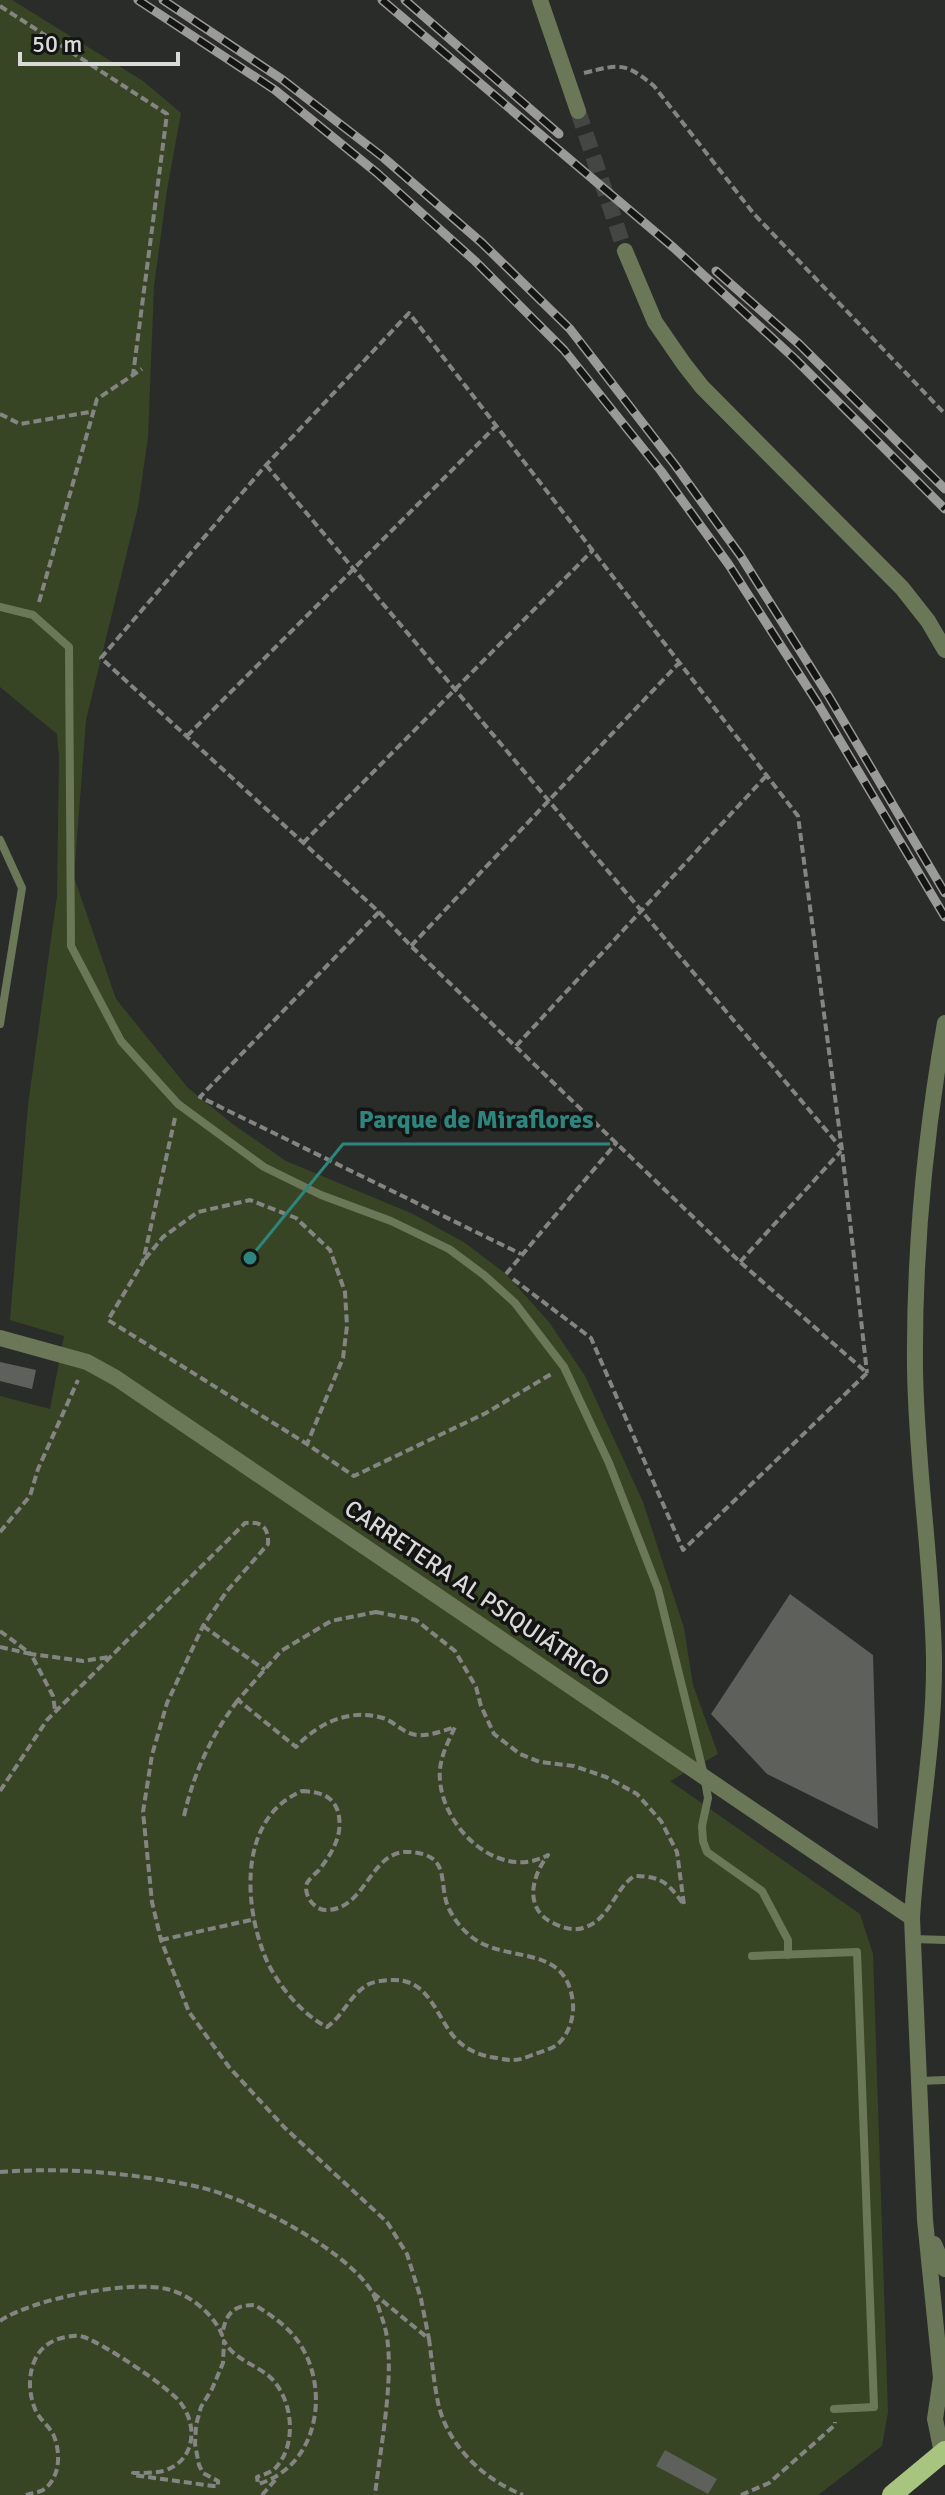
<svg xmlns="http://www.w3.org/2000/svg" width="945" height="2495" font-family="Signika,sans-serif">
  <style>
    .green { fill: #384525 }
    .building { fill: #5e605c }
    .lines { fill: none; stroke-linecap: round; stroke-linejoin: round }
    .tertiary-tunnel { stroke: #444643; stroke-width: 16; stroke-dasharray: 16 8; stroke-linecap: butt }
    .path { stroke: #848583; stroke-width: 4; stroke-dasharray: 8 4; stroke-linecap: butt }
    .service { stroke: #6a7857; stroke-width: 8 }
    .tertiary { stroke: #6a7857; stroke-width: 16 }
    .primary { stroke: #a8c580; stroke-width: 20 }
    .rail-casing { stroke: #9a9b99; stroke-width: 9 }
    .rail { stroke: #131413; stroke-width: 6; stroke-dasharray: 18; stroke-linecap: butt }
    .labels { text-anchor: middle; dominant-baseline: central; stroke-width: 7; stroke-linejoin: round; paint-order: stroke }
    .street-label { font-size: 24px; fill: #dadbd9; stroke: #131413 }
    .leader { fill: none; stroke: #2d857e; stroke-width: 3 }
    .callout-dot { fill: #2d857e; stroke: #131413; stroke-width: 3 }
    .callout-label { font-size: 26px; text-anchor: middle; font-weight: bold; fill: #2d857e; stroke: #131413; stroke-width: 7; stroke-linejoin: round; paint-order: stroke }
  </style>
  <rect width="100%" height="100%" fill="#2a2c29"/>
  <path class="green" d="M0 0H12L143 81 181 113 167 190 154 286 148 437 138 507 86 720 74 877 116 999 188 1088 234 1125 286 1161 413 1214 465 1243 506 1274 549 1322 585 1376 643 1502 684 1628 693 1685 718 1754 670 1781 860 1914 873 1954 888 2412 882 2446 818 2495H0V1396L50 1409 64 1336 10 1320 28 1105 57 896 59 757 57 734 0 687Z"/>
  <path class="building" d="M0 1362 36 1370 32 1389 0 1381Z
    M790 1594 873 1655 878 1829 767 1774 711 1714Z
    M665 2450 717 2479 708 2494 656 2466Z"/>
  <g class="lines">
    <path class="tertiary-tunnel" d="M578 111 625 251"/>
    <path class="path" d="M0 6 167 114 133 375
      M584 73C620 64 625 62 654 86L754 214 945 414
      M0 414 20 424 90 412
      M266 465 842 1149
      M39 602 97 399 142 369
      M187 736 496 426
      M303 843 593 550
      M379 912 200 1097 521 1254
      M411 946 679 663
      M516 1046 767 775
      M175 1118 143 1262 108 1320 307 1444 354 1476 486 1413 553 1373
      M145 1259 163 1237 198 1212 250 1200 296 1218 330 1250 345 1292 347 1326 343 1358 307 1444
      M740 1262 841 1151
      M506 1274 617 1142
      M513 1279 591 1338 683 1550 867 1373 740 1262 411 946 379 912 101 658 266 465 409 313 798 816 842 1150 867 1373
      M0 1532 30 1496 38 1469 78 1380
      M376 1612 416 1620 455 1651 476 1687 481 1706 494 1734 520 1754 540 1762 574 1766 606 1777 637 1794 661 1821 677 1852 684 1905C668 1883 662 1876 634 1876 613 1891 610 1920 583 1928 573 1931 563 1928 553 1923 524 1909 531 1877 548 1855 499 1882 443 1828 440 1780 438 1761 447 1744 455 1727 442 1731 430 1736 417 1735 404 1734 395 1722 383 1718 350 1708 318 1723 296 1747L238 1700 281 1651 331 1621Z
      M203 1626 265 1670
      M0 1631 31 1654 83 1661 109 1657
      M0 1647 31 1654 53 1696 55 1710
      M0 1791 47 1720 245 1523C261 1521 269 1527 268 1544L227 1591 203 1626 167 1703 152 1755 143 1812 152 1902 161 1940 189 2012 229 2067 285 2128 387 2222 407 2254 421 2299 429 2339
      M302 1791C317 1792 331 1794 337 1809 345 1832 333 1852 319 1870 315 1874 310 1878 307 1883 303 1894 313 1909 325 1910 367 1911 369 1849 410 1852 453 1855 437 1884 449 1909 453 1917 460 1927 467 1933 502 1967 567 1939 573 2004 574 2017 569 2033 559 2043 553 2049 540 2052 532 2055 519 2061 511 2061 497 2058 479 2056 462 2048 451 2033 434 2010 427 1979 392 1980 385 1980 376 1981 369 1984 350 1994 344 2015 327 2027 301 2014 274 1981 264 1954 243 1900 240 1817 302 1791Z
      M184 1816C194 1772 211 1736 238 1700
      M161 1940 255 1919
      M0 2172C66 2167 134 2173 199 2187 247 2198 346 2249 372 2292 377 2301 380 2312 383 2321 398 2363 380 2448 375 2495
      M373 2293 429 2339C432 2361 434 2385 439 2407 450 2448 485 2480 523 2495
      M0 2321C31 2299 130 2280 167 2289 189 2294 214 2314 222 2335 226 2314 232 2305 255 2305 269 2314 283 2323 294 2336 332 2382 321 2466 258 2484L257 2477C265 2474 273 2472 278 2465 297 2441 292 2400 272 2379 257 2364 235 2361 224 2341L223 2363 212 2389 201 2407 196 2425 195 2444 199 2465 203 2473 218 2481V2486H213L133 2475V2473C143 2473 154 2473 163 2471 195 2462 199 2426 180 2402 167 2386 104 2344 84 2337 78 2335 72 2336 66 2337 51 2340 40 2347 34 2362 28 2377 29 2394 35 2409 39 2419 48 2425 53 2434 61 2451 61 2478 43 2490 38 2493 31 2493 26 2495
      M262 2495 276 2479
      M741 2495 769 2483 835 2425V2422"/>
    <path class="service" d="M0 607 33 615 69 647 71 946 121 1041 178 1104 264 1167 321 1195 391 1221 449 1249 484 1275 515 1303 564 1367 609 1463 658 1589 704 1775 708 1798 702 1826 703 1841 707 1852 762 1891 788 1940V1955
      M0 840 22 888 0 1024
      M914 1939 945 1940
      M752 1956 857 1952 874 2407 834 2409
      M920 2081 945 2080"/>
    <path class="tertiary" d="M540 0 578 111
      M625 251 655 322 684 364 702 387 902 588 928 621 945 650
      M945 1023C925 1136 914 1252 915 1367 916 1464 932 1561 934 1658 935 1745 917 1831 912 1918L925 2220 941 2378 935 2419 942 2453 945 2457
      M0 1338 87 1362 116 1378 912 1918
      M934 2244 945 2269"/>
    <path class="primary" d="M892 2495 945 2451"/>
    <g class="rail-casing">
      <path id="rail" d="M138 0 275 90 377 173 475 261 564 350 661 471 729 565 817 702 945 917
        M163 0 283 80 384 158 482 243 570 329 675 465 740 555 828 695 945 893
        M382 0 674 248 795 359 945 509
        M405 0 559 134
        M716 271 799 344 945 489"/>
    </g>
    <use href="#rail" class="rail"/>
  </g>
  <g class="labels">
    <g class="street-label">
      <text transform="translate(477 1593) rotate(34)">CARRETERA AL PSIQUIÁTRICO</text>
    </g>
  </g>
  <path class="leader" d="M250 1258L343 1144H610"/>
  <circle class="callout-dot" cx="250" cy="1258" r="8"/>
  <g class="callout-label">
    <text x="476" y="1128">Parque de Miraflores</text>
  </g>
  <path d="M20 52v12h158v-12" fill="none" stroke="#dadbd9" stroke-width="4"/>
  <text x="32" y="52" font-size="24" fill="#dadbd9" stroke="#131413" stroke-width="6" paint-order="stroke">50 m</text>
</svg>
